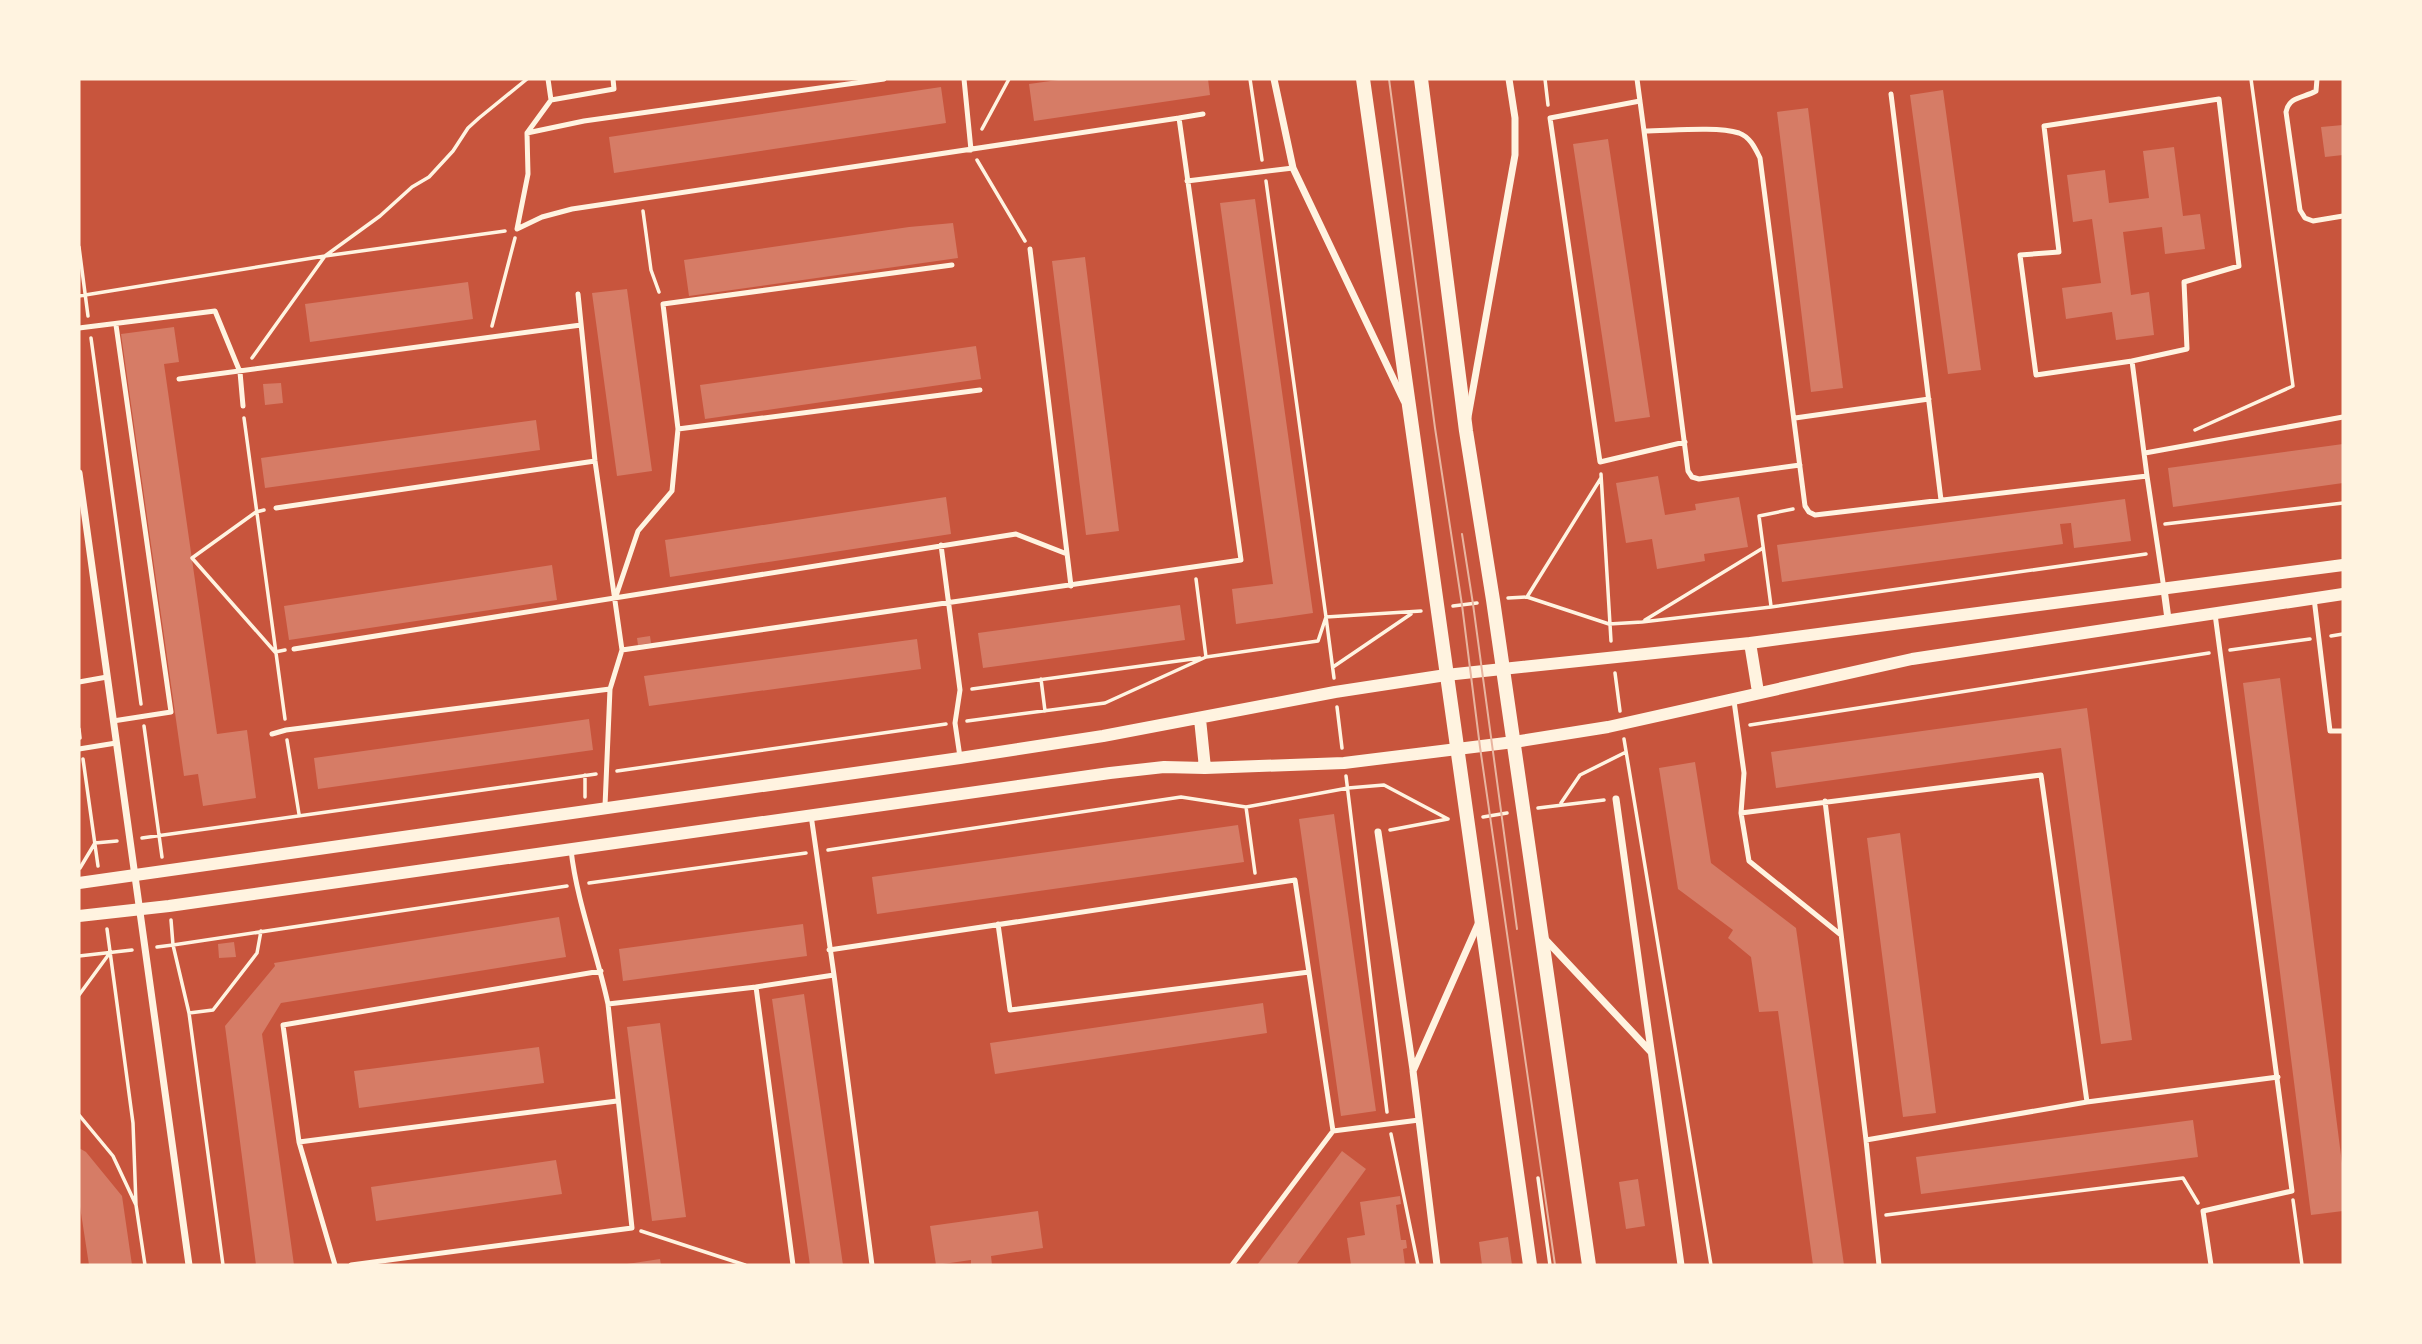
<svg xmlns="http://www.w3.org/2000/svg" width="2422" height="1344" font-family="Commissioner,sans-serif">
  <style>
    .building { fill: #d67c66 }
    .lines { fill: none; stroke-linecap: round; stroke-linejoin: round }
    .path { stroke: #fff3e0; stroke-width: 3.5 }
    .service { stroke: #fff3e0; stroke-width: 5 }
    .minor { stroke: #fff3e0; stroke-width: 7 }
    .tertiary { stroke: #fff3e0; stroke-width: 12 }
    .secondary { stroke: #fff3e0; stroke-width: 14 }
    .tram { stroke: #e9b49f; stroke-width: 2 }
  </style>
  <rect width="100%" height="100%" fill="#c8553d"/>
  <path class="building" d="M1065 79H1208L1210 95 1034 121 1029 84Z
    M941 87 946 123 614 173 609 137Z
    M1943 90 1981 370 1948 374 1910 95Z
    M1808 108 1843 388 1811 392 1777 112Z
    M2343 125V155L2325 157 2321 127Z
    M1608 139 1650 417 1615 422 1573 144Z
    M2174 147 2183 216 2200 214 2205 249 2165 254 2162 227 2123 232 2131 295 2149 292 2154 335 2116 340 2112 312 2066 319 2062 288 2101 283 2092 219 2073 222 2067 175 2105 170 2109 203 2149 198 2143 151Z
    M1255 199 1313 613 1236 624 1232 589 1273 584 1220 203Z
    M953 223 958 258 689 296 684 260 909 227Z
    M1085 257 1119 531 1086 535 1052 261Z
    M468 282 473 319 310 342 305 304Z
    M627 289 652 471 617 476 592 293Z
    M174 327 179 362 164 364 217 734 247 730 256 798 203 806 198 774 184 776 121 334Z
    M976 346 981 379 705 419 700 385Z
    M281 383 283 403 265 405 263 384Z
    M536 420 540 450 265 488 261 458Z
    M2343 444V483L2173 507 2168 468Z
    M1658 476 1665 515 1696 510 1695 504 1739 497 1748 547 1704 554 1705 561 1657 569 1652 539 1626 543 1616 483Z
    M946 497 951 534 670 577 665 540Z
    M2125 499 2131 541 2074 548 2071 523 2060 524 2063 544 1782 582 1777 545Z
    M552 565 557 600 289 640 284 606Z
    M1180 605 1185 640 983 668 978 633Z
    M650 636 651 643 638 645 637 638Z
    M917 639 921 669 649 706 644 676Z
    M2280 678 2343 1171V1211L2311 1215 2243 683Z
    M2087 708 2132 1040 2101 1044 2061 748 1776 788 1771 752Z
    M589 719 593 750 318 789 314 758Z
    M1695 762 1711 863 1796 928 1844 1265H1813L1778 1011 1759 1012 1751 957 1728 938 1733 930 1678 889 1659 768Z
    M1334 814 1376 1111 1341 1116 1299 819Z
    M1238 825 1244 862 877 914 872 877Z
    M1900 833 1936 1113 1903 1117 1867 838Z
    M559 917 566 957 281 1003 262 1034 294 1265H256L225 1026 275 966 274 963Z
    M803 924 807 956 623 981 619 949Z
    M234 942 236 957 219 958 218 944Z
    M804 994 843 1265H810L772 999Z
    M1263 1003 1267 1033 995 1074 990 1043Z
    M660 1023 686 1217 652 1221 627 1027Z
    M539 1047 544 1083 359 1108 354 1071Z
    M2193 1120 2198 1157 1921 1194 1916 1157Z
    M79 1148 86 1152 122 1196 132 1265H89L79 1200Z
    M1342 1151 1366 1169 1296 1265H1257Z
    M556 1160 562 1194 376 1221 371 1187Z
    M1638 1179 1645 1226 1626 1229 1619 1182Z
    M1400 1196 1401 1204 1396 1205 1401 1240H1406L1407 1248 1403 1249 1405 1265H1351L1347 1238 1365 1235 1360 1202Z
    M1038 1211 1043 1248 991 1256 992 1265H971V1260L936 1265 930 1226Z
    M1508 1237 1512 1265H1482L1479 1242Z
    M660 1259 661 1265H628L627 1264Z"/>
  <g class="lines">
    <path class="path" d="M1250 79 1262 160
      M1545 79 1548 105
      M982 129 1009 79
      M977 160 1025 241
      M643 211 651 270 659 292
      M79 247 88 316
      M79 296 325 256 505 231
      M492 326 515 238
      M91 338 141 704
      M252 358 325 256 380 216 412 187 429 177 453 151 468 128 479 118 527 79
      M244 418 285 719
      M2195 430 2293 386 2251 79
      M1601 474 1611 641
      M264 510 256 512 192 558 275 652 285 650
      M2165 524 2343 503
      M1196 579 1206 657 1318 641 1326 617 1266 181
      M1527 597 1601 478
      M1508 598 1527 597 1609 624 1642 622 1771 607 2146 554
      M1453 606 1477 603
      M1771 606 1759 516 1793 509
      M1645 620 1763 548
      M2331 636 2343 634
      M2230 650 2310 639
      M1333 667 1411 614
      M1615 673 1620 711
      M1334 678 1326 617 1421 611
      M1041 679 1045 711
      M972 689 1200 658
      M1337 707 1342 748
      M967 721 1105 703 1206 657
      M1750 725 2209 653
      M144 726 162 857
      M79 729 80 738
      M1624 739 1711 1265
      M287 740 299 814
      M83 759 98 866
      M617 771 946 724
      M585 775V797
      M1346 776 1387 1112
      M1561 803 1580 775 1626 752
      M1246 807 1255 873
      M1538 808 1604 800
      M1483 817 1507 813
      M1390 830 1448 819
      M142 838 596 774
      M828 850 1181 797 1246 807 1348 788 1384 785 1448 819
      M80 868 95 843 117 841
      M589 883 806 853
      M107 929 133 1123 136 1205
      M157 947 173 945 171 920
      M79 956 132 950
      M79 995 109 954
      M189 1013 213 1010 257 953 261 931
      M79 1115 113 1156 136 1205 145 1265
      M1391 1134 1418 1265
      M1538 1178 1550 1265
      M2293 1200 2302 1265
      M1886 1215 2183 1178 2198 1203
      M641 1231 745 1265
      M223 1265 189 1013 173 945 567 886"/>
    <path class="service" d="M548 79 551 100
      M964 79 971 150
      M1637 79 1644 131C1669 131 1716 126 1739 133 1750 137 1755 148 1760 158L1805 506 1809 512 1815 515 2147 476 2164 589
      M2317 79 2316 91C2304 98 2289 96 2286 112L2300 210 2305 218 2313 221 2343 216
      M1891 94 1941 500
      M1640 101 1550 118 1600 462 1685 442
      M1179 118 1203 114
      M1644 131 1688 471 1692 477 1699 479 1800 465
      M527 133 584 121 884 79
      M1187 181 1293 168
      M1030 249 1071 586
      M578 294 595 461 622 650 1241 560 1179 118 572 209 542 217 517 229 528 174 527 133 551 100 614 89 613 79
      M79 328 215 311 240 372 243 406
      M2132 361 2187 349 2184 282 2239 266 2219 99 2044 126 2059 252 2020 255 2036 375 2132 361 2147 476
      M179 379 581 325
      M1795 418 1929 399
      M678 429 980 390
      M2145 453 2343 417
      M276 508 595 461
      M941 545 960 690 955 723 960 757
      M616 596 638 531 672 491 678 429 663 304 952 265
      M2314 598 2330 731H2343
      M294 649 1016 534 1067 554
      M79 682 107 677
      M1734 701 1744 773 1741 813
      M113 721 171 712 116 325
      M272 734 286 730 610 689
      M79 749 116 743
      M1825 801 1866 1140 1879 1265
      M605 806 610 689 622 650
      M571 850C577 903 597 952 608 1004L756 987
      M998 924 1010 1010 1309 972
      M1841 935 1749 861 1741 813 2041 775 2087 1102
      M829 950 1295 880 1333 1131
      M834 975 872 1265
      M1866 1140 2087 1102 2278 1077
      M299 1142 617 1101
      M335 1265 299 1142 283 1025 601 971
      M351 1265 632 1228 608 1004
      M793 1265 756 987 834 975 811 815
      M1232 1265 1333 1131 1419 1120
      M2211 1265 2203 1211 2292 1191 2215 614"/>
    <path class="minor" d="M1274 79 1293 168 1404 401
      M1468 417 1515 155V118L1509 79
      M79 473 189 1265
      M2164 589 2168 619
      M1616 799 1681 1265
      M1378 832 1413 1070
      M1544 938 1651 1052
      M1437 1265 1413 1071 1479 922"/>
    <path class="tertiary" d="M1750 643 1758 692
      M1200 719 1205 768
      M79 883 960 758 1103 736 1335 692 1446 675 1750 643 2343 565
      M79 916 169 906 1110 773 1164 767 1205 768 1344 763 1514 742 1608 727 1912 659 2343 594"/>
    <path class="secondary" d="M1363 79 1530 1265
      M1421 79 1466 431 1493 600 1589 1265"/>
    <path class="tram" d="M1389 79 1435 428 1462 605 1480 747 1555 1265
      M1462 534 1473 604 1517 929"/>
  </g>
  <rect width="2422" height="1344" fill="none" stroke="#fff3e0" stroke-width="161"/>
</svg>
